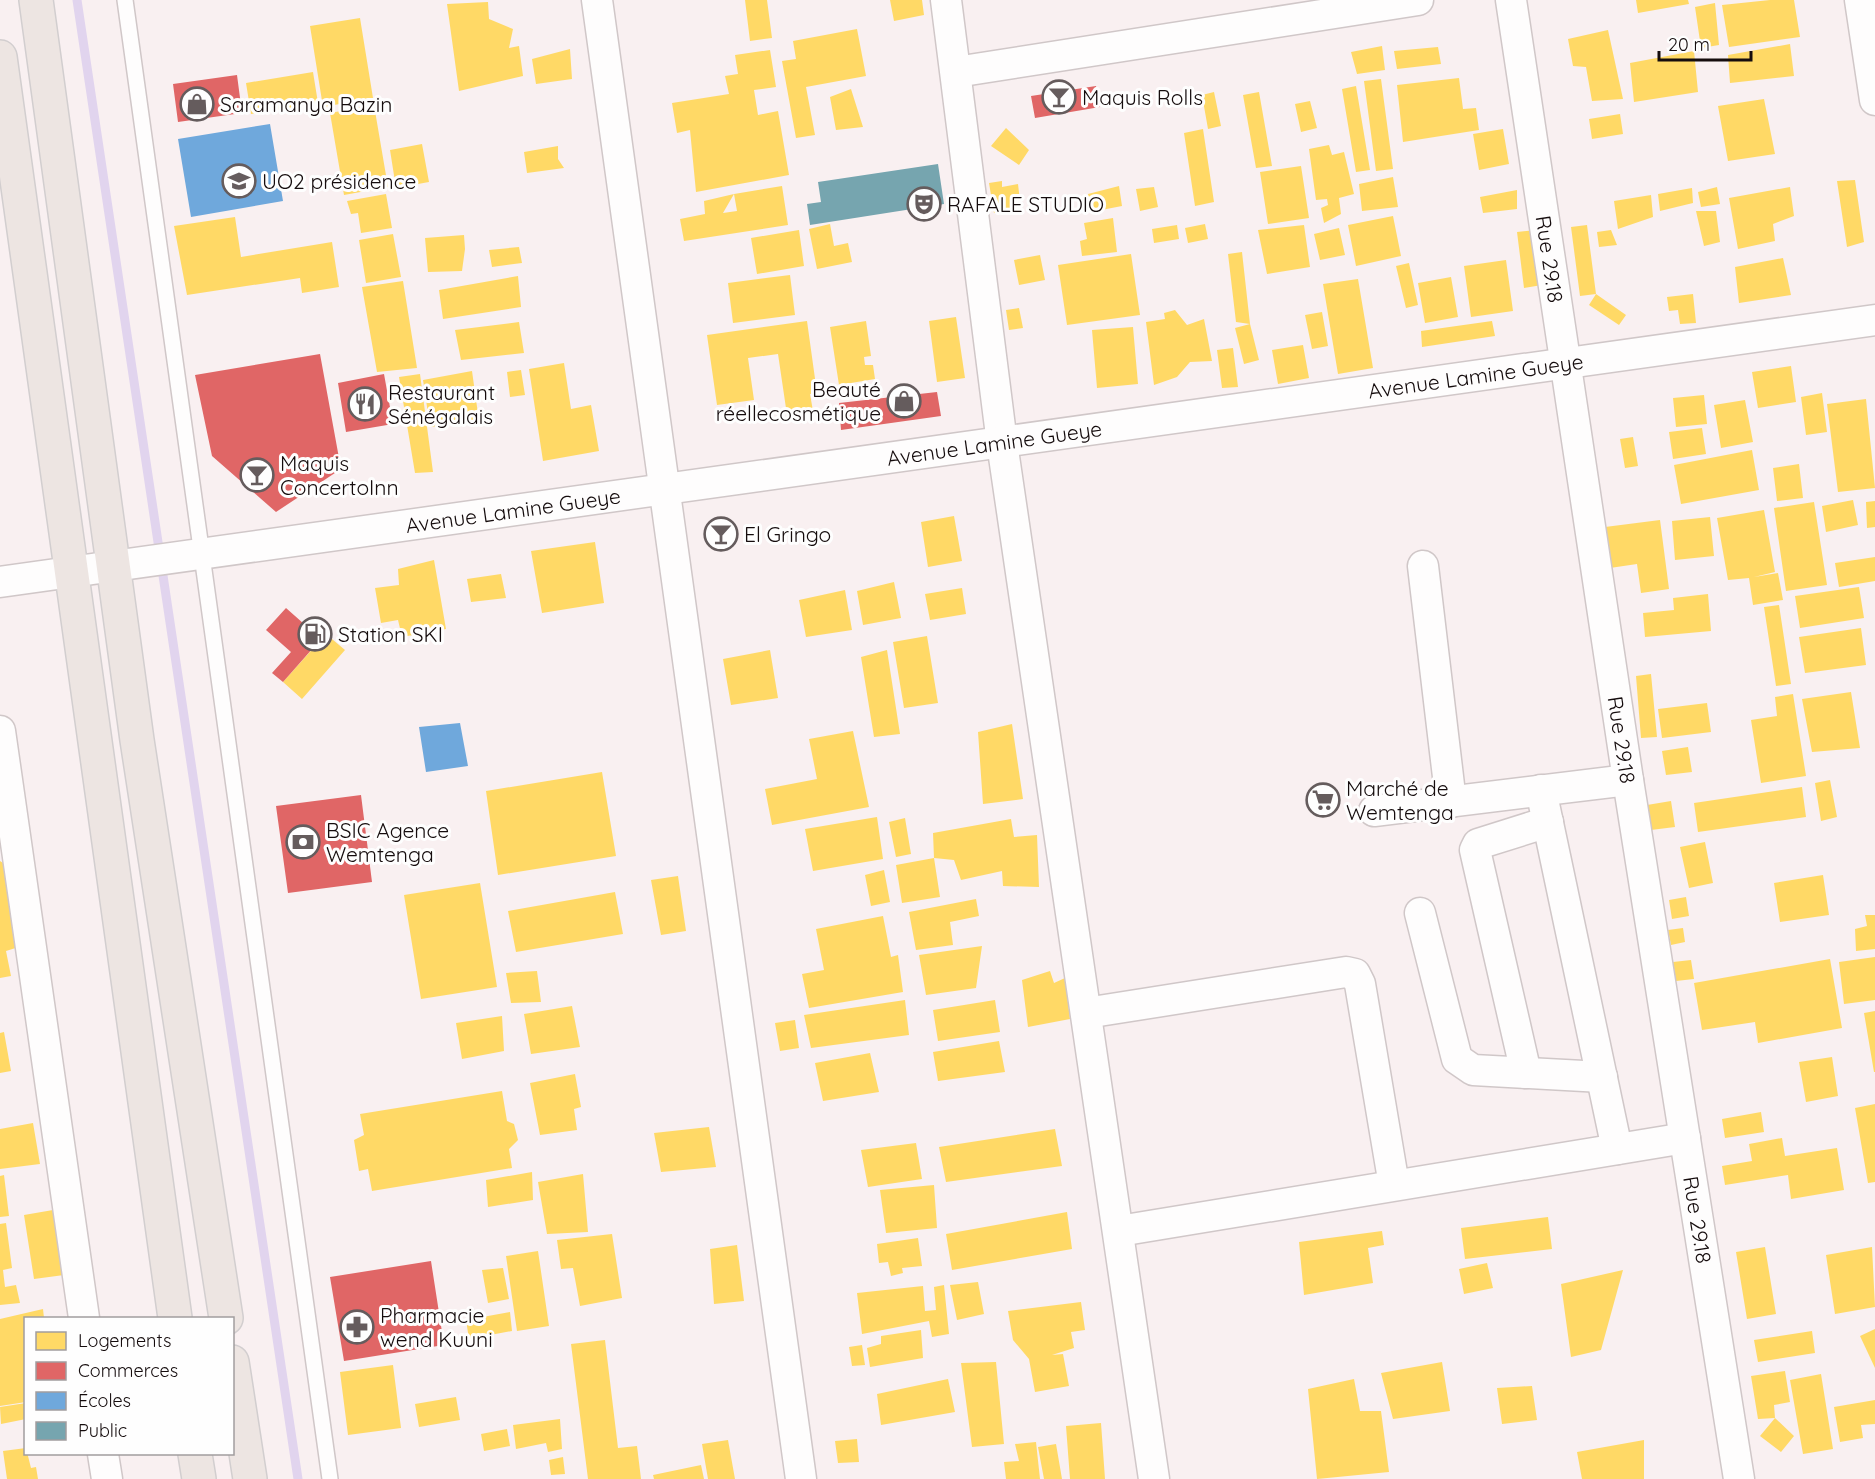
<svg xmlns="http://www.w3.org/2000/svg" width="1875" height="1479" font-family="Quicksand,sans-serif">
  <style>
    .homes { fill: #ffd966 }
    .shops { fill: #e06666 }
    .schools { fill: #6fa8dc }
    .public { fill: #76a5af }
    .lines { fill: none; stroke-linecap: round; stroke-linejoin: round }
    .stream { stroke: #e1d4ee; stroke-width: 9 }
    .lane-casing { stroke: #d0c7c8; stroke-width: 18 }
    .street-casing { stroke: #d0c7c8; stroke-width: 33 }
    .primary-casing { stroke: #d2cecf; stroke-width: 36 }
    .lane { stroke: #fefdfd; stroke-width: 15 }
    .street { stroke: #fefdfd; stroke-width: 30 }
    .primary { stroke: #ede5e2; stroke-width: 33 }
    .labels { text-anchor: middle; dominant-baseline: central; stroke-width: 6; stroke-linejoin: round; paint-order: stroke }
    .poi-label { font-size: 21px; fill: #150c0d; stroke: #fefefe; text-anchor: start }
    .street-label { font-size: 21px; fill: #150c0d; stroke: #fefefe }
  </style>
  <rect width="100%" height="100%" fill="#f9f0f1"/>
  <path class="homes" d="M745 0H767L772 38 750 41Z
    M890 0H922L924 15 894 21Z
    M1636 0H1688L1689 4 1638 13Z
    M1770 0H1794L1800 37 1729 47 1722 5Z
    M488 2 489 19 513 29 509 48 519 46 523 76 459 91 447 4Z
    M1715 3 1719 45 1701 48 1695 7Z
    M360 18 373 98 323 107 310 26Z
    M857 29 866 76 806 87 815 135 796 138 782 61 796 59 793 41Z
    M1608 30 1623 99 1592 101 1586 67 1573 66 1568 39Z
    M1790 44 1794 76 1730 83 1728 55Z
    M1382 46 1385 70 1357 74 1351 52Z
    M1438 47 1441 64 1397 69 1394 51Z
    M570 49 572 79 536 84 532 59Z
    M770 50 776 87 754 90 758 115 778 111 789 175 696 192 690 130 677 133 672 103 729 94 725 76 738 74 735 55Z
    M1694 51 1698 92 1634 102 1630 63Z
    M313 72 318 103 251 114 246 83Z
    M1459 78 1463 109 1476 108 1479 130 1403 142 1397 85Z
    M1381 79 1393 169 1376 171 1364 81Z
    M1356 86 1370 170 1356 172 1342 89Z
    M851 89 863 127 836 130 830 97Z
    M1214 92 1221 126 1208 129 1202 95Z
    M1259 92 1272 166 1256 168 1243 95Z
    M1764 99 1775 154 1728 161 1718 106Z
    M1310 101 1317 128 1301 132 1295 104Z
    M374 105 388 187 344 195 330 113Z
    M1620 114 1623 134 1592 139 1589 119Z
    M1006 128 1029 150 1019 165 991 146Z
    M1203 129 1214 202 1195 206 1184 133Z
    M1503 129 1509 164 1479 170 1473 134Z
    M422 144 429 182 396 188 390 150Z
    M1329 145 1332 155 1344 152 1354 194 1339 198 1341 214 1324 223 1321 208 1328 205 1327 199 1316 200 1309 149Z
    M558 146V159L564 168 527 173 524 152Z
    M1301 166 1309 218 1268 224 1260 172Z
    M1393 177 1398 207 1362 211 1359 184Z
    M1855 180 1864 242 1847 247 1837 181Z
    M1002 181V187L1018 184 1021 210 994 213 989 183Z
    M782 186 788 225 684 241 680 219 705 214 704 201 734 194 723 213 737 211 734 194Z
    M1119 186 1122 206 1091 212 1088 194Z
    M1154 187 1158 207 1140 211 1136 189Z
    M1717 187 1720 204 1701 207 1698 192Z
    M1790 187 1794 216 1773 224 1775 241 1738 249 1729 198Z
    M1692 188 1693 203 1660 211 1658 194Z
    M1517 190V209L1483 213 1480 197Z
    M386 194 392 228 361 233 358 213 351 214 347 201Z
    M1651 195 1653 217 1618 229 1614 201Z
    M1696 211H1716L1720 242 1704 246Z
    M1393 216 1401 256 1356 266 1348 225Z
    M235 217 241 257 332 242 339 287 302 293 300 278 187 295 174 226Z
    M1113 218 1117 252 1082 256 1080 241 1087 239 1084 223Z
    M830 224 834 246 848 243 852 262 817 269 809 229Z
    M1205 224 1208 239 1188 243 1185 228Z
    M1177 225 1179 239 1154 243 1152 229Z
    M1304 225 1310 267 1267 274 1258 230Z
    M1587 225 1596 294 1580 296 1571 227Z
    M1339 228 1345 255 1320 260 1314 234Z
    M799 230 804 266 757 274 751 238Z
    M1536 230 1542 285 1524 288 1517 232Z
    M1611 230 1617 245 1599 247 1597 232Z
    M393 234 401 277 366 283 359 240Z
    M464 235 465 249 462 271 428 272 425 238Z
    M519 247 522 263 492 267 489 250Z
    M1242 252 1250 324 1236 322 1228 254Z
    M1131 254 1140 315 1067 325 1058 265Z
    M1040 255 1045 280 1019 285 1014 260Z
    M1783 258 1791 295 1739 303 1735 267Z
    M1506 260 1513 311 1471 317 1464 266Z
    M1409 263 1418 305 1406 308 1396 266Z
    M790 275 795 315 733 323 728 283Z
    M518 276 521 307 443 319 439 290Z
    M1451 277 1458 317 1425 323 1418 283Z
    M1358 279 1373 368 1338 374 1323 284Z
    M403 281 417 368 377 372 362 287Z
    M1596 294 1626 315 1619 325 1589 305Z
    M1693 294 1696 323 1680 324 1678 310 1669 311 1667 297Z
    M1019 308 1023 328 1009 330 1006 310Z
    M1175 310 1187 325 1204 319 1212 361 1190 362 1177 377 1154 385 1146 322 1165 319 1164 313Z
    M1322 312 1328 346 1312 349 1305 315Z
    M956 317 965 378 937 382 929 321Z
    M807 321 817 393 810 394 813 411 787 415 778 354 748 358 754 400 717 405 707 335Z
    M866 321 871 356 864 357 865 365H873L875 379 839 385 830 327Z
    M1492 321 1495 336 1422 347 1421 331Z
    M519 322 524 353 461 360 455 330Z
    M1250 324 1259 360 1244 364 1235 328Z
    M1133 327 1138 384 1097 388 1092 330Z
    M1303 345 1309 378 1278 384 1272 350Z
    M1233 348 1238 387 1222 388 1217 350Z
    M564 363 571 409 591 405 599 451 543 461 529 369Z
    M1791 366 1796 402 1758 408 1752 372Z
    M521 370 525 395 510 397 507 372Z
    M472 371 479 421 430 427 423 380Z
    M420 374 433 472 415 473 399 377Z
    M1822 393 1827 432 1806 435 1801 397Z
    M1704 395 1707 424 1676 427 1673 398Z
    M1866 399 1875 488 1838 492 1827 404Z
    M1745 400 1753 442 1721 448 1714 405Z
    M1702 428 1706 454 1673 459 1669 432Z
    M1633 437 1638 466 1625 468 1620 439Z
    M1752 450 1759 490 1681 504 1674 465Z
    M1799 464 1803 498 1777 501 1773 468Z
    M1853 500 1858 525 1826 532 1822 506Z
    M1875 501V527L1867 528 1866 502Z
    M1814 502 1827 585 1786 591 1774 508Z
    M1764 510 1775 572 1754 577 1778 573 1783 600 1753 605 1749 578 1728 580 1717 518Z
    M954 516 962 561 928 567 921 522Z
    M1710 517 1714 556 1675 560 1672 521Z
    M1660 520 1669 589 1641 593 1637 564 1610 568 1605 527Z
    M595 542 604 603 542 613 531 551Z
    M1875 557V581L1839 587 1835 563Z
    M434 560 446 629 402 637 398 620 381 623 375 588 399 585 398 569Z
    M501 574 506 598 471 602 467 579Z
    M894 582 901 618 863 625 857 591Z
    M1859 587 1864 618 1800 628 1795 596Z
    M962 588 966 614 930 620 925 594Z
    M845 590 852 630 806 637 799 600Z
    M1708 594 1711 631 1645 637 1643 613 1674 610 1673 598Z
    M1779 605 1791 684 1776 686 1764 607Z
    M1861 628 1866 665 1805 673 1799 637Z
    M326 634 345 650 302 699 283 682Z
    M927 636 938 703 904 708 893 642Z
    M770 650 778 698 731 705 723 659Z
    M887 650 900 734 874 737 861 657Z
    M1651 674 1657 737 1641 738 1636 676Z
    M1851 692 1860 748 1812 752 1802 699Z
    M1793 694 1806 776 1761 783 1751 720 1777 716 1775 697Z
    M1707 703 1711 732 1662 738 1658 709Z
    M1012 724 1023 799 983 804 978 732Z
    M853 731 869 807 772 825 765 789 817 779 809 739Z
    M1688 747 1692 772 1666 775 1662 751Z
    M602 772 616 856 498 875 486 791Z
    M1830 780 1837 817 1821 821 1815 783Z
    M1802 787 1806 817 1698 832 1694 803Z
    M1671 801 1675 827 1651 830 1647 805Z
    M877 817 883 859 813 871 805 829Z
    M905 818 911 854 896 857 889 822Z
    M1011 819 1014 837 1037 835 1039 887 1003 886 1002 871 961 880 954 860 934 858 933 833Z
    M1705 842 1713 883 1689 888 1680 847Z
    M934 858 940 897 902 903 896 865Z
    M0 861 8 866 22 946 6 951 11 976 0 978Z
    M884 870 890 902 871 906 865 875Z
    M1823 875 1829 915 1780 922 1774 883Z
    M678 876 686 931 661 935 651 880Z
    M480 883 497 987 421 999 404 895Z
    M615 892 623 934 516 952 508 911Z
    M1686 897 1689 916 1672 919 1669 900Z
    M976 899 979 916 950 922 953 945 916 950 909 912Z
    M1865 915H1875V949L1856 951 1855 929 1867 926Z
    M883 916 891 957 898 955 903 992 809 1008 802 974 824 970 816 929Z
    M1683 928 1685 942 1671 945 1668 930Z
    M982 946 976 988 926 995 919 955Z
    M1875 957V1000L1844 1004 1839 962Z
    M1830 959 1842 1028 1758 1043 1755 1022 1702 1030 1694 983Z
    M1691 960 1694 979 1676 981 1673 962Z
    M537 971 541 1002 511 1003 506 973Z
    M1050 971 1054 983 1065 978 1070 1019 1028 1027 1022 980Z
    M905 1000 909 1035 811 1048 804 1015Z
    M995 1000 1000 1032 938 1041 933 1010Z
    M572 1006 580 1047 531 1054 524 1014Z
    M1875 1011V1072H1874L1864 1013Z
    M502 1016 504 1051 462 1059 456 1023Z
    M795 1020 799 1048 780 1051 775 1023Z
    M4 1032 11 1071 0 1073V1033Z
    M999 1041 1005 1072 938 1081 933 1052Z
    M870 1053 879 1092 823 1101 815 1063Z
    M1832 1057 1838 1096 1806 1102 1799 1062Z
    M575 1074 581 1107 574 1109 577 1130 540 1135 530 1083Z
    M502 1091 507 1121 514 1124 518 1140 509 1149 512 1168 372 1191 368 1169 359 1171 354 1140 364 1135 360 1114Z
    M1875 1104V1182L1868 1183 1855 1108Z
    M1761 1112 1764 1132 1725 1138 1722 1119Z
    M33 1123 40 1164 0 1169V1129Z
    M709 1127 716 1167 661 1172 654 1133Z
    M1055 1129 1062 1166 946 1182 939 1147Z
    M1782 1138 1785 1156 1837 1148 1844 1190 1791 1199 1788 1175 1725 1185 1722 1166 1752 1161 1749 1144Z
    M916 1143 922 1179 868 1187 861 1150Z
    M532 1172 533 1200 488 1207 486 1180Z
    M583 1174 588 1232 547 1234 538 1182Z
    M4 1175 9 1216 0 1217V1176Z
    M934 1185 937 1228 886 1233 880 1190Z
    M53 1210 64 1275 34 1279 24 1215Z
    M1067 1212 1072 1249 952 1270 946 1234Z
    M1548 1217 1552 1249 1465 1259 1461 1228Z
    M6 1223 12 1268 3 1270 5 1287 16 1285 20 1303 0 1305V1224Z
    M1382 1231 1384 1245 1368 1248 1373 1283 1304 1295 1299 1242Z
    M612 1234 622 1298 580 1306 573 1268 561 1269 557 1240Z
    M918 1238 922 1266 902 1268 903 1273 891 1276 888 1262 879 1263 877 1244Z
    M737 1245 744 1301 714 1304 710 1249Z
    M1765 1247 1776 1314 1747 1319 1736 1252Z
    M1872 1247 1875 1307 1835 1314 1826 1255Z
    M538 1251 549 1326 517 1331 506 1256Z
    M1487 1263 1493 1288 1464 1294 1459 1269Z
    M503 1268 509 1299 488 1303 482 1270Z
    M1623 1270 1601 1350 1571 1357 1561 1284Z
    M978 1282 984 1314 957 1320 950 1285Z
    M944 1285 949 1334 932 1337 929 1321 862 1334 857 1293 923 1286 925 1311 936 1310 934 1287Z
    M1081 1302 1085 1330 1071 1332 1074 1348 1052 1355 1063 1354 1069 1386 1035 1392 1029 1359 1013 1340 1008 1311Z
    M43 1309 44 1318H26V1402L0 1406V1319Z
    M510 1312 512 1331 469 1339 466 1320Z
    M1875 1329V1368L1860 1336Z
    M921 1330 923 1358 870 1367 867 1348 881 1344V1336Z
    M1812 1331 1815 1353 1758 1362 1754 1340Z
    M605 1340 618 1448 637 1446 641 1479H588L571 1344Z
    M862 1345 865 1365 852 1366 849 1347Z
    M996 1362 1004 1444 972 1447 961 1363Z
    M1442 1362 1450 1411 1393 1419 1381 1373Z
    M393 1365 401 1428 348 1435 340 1372Z
    M1785 1371 1790 1402 1774 1405 1775 1418 1758 1419 1751 1376Z
    M1821 1374 1833 1449 1803 1454 1790 1380Z
    M948 1379 955 1412 881 1425 877 1394Z
    M1354 1379 1360 1411H1381L1389 1472 1317 1479 1308 1389Z
    M1532 1386 1537 1420 1502 1424 1497 1388Z
    M456 1397 460 1420 419 1427 415 1404Z
    M1875 1400V1424L1861 1425 1863 1438 1840 1442 1834 1407Z
    M26 1403V1419L1 1424 0 1407Z
    M1775 1418 1794 1436 1781 1452 1760 1436Z
    M560 1419 562 1449 548 1452 546 1443 516 1449 513 1425Z
    M1101 1423 1105 1479H1070L1066 1426Z
    M507 1429 510 1446 484 1451 481 1434Z
    M857 1439 859 1462 838 1463 835 1441Z
    M728 1440 735 1479H708L702 1444Z
    M1644 1440V1479H1582L1577 1452Z
    M1036 1442 1040 1479H1006L1004 1462 1019 1461 1015 1444Z
    M1056 1444 1062 1479H1044L1038 1447Z
    M26 1448 31 1468 36 1467 38 1479H7L3 1451Z
    M563 1457 565 1474 551 1475 549 1460Z
    M701 1465 704 1479H654L653 1475Z"/>
  <path class="shops" d="M237 75 242 113 178 122 173 84Z
    M1096 86 1100 107 1035 118 1031 96Z
    M320 354 341 469 276 512 212 456 195 375Z
    M384 374 393 424 346 432 338 383Z
    M937 392 941 416 841 430 839 403Z
    M286 608 321 639 283 682 272 673 291 652 266 630Z
    M361 795 372 882 288 893 276 806Z
    M431 1261 444 1345 344 1361 330 1277Z"/>
  <path class="schools" d="M270 124 283 201 191 217 178 139Z
    M460 723 468 766 426 772 419 727Z"/>
  <path class="public" d="M938 164 944 204 810 225 807 204 821 202 818 182Z"/>
  <g class="lines">
    <path class="stream" d="M77 0 298 1479"/>
    <g class="lane-casing">
      <path id="lane" d="M125 0 330 1479"/>
    </g>
    <g class="street-casing">
      <g id="street">
        <path d="M597 0 801 1479"/>
        <path d="M946 0 1002 443 1154 1479"/>
        <path id="s1" d="M1511 0 1628 780 1739 1479"/>
        <path d="M1860 0 1875 100"/>
        <path d="M956 72 1418 0"/>
        <path d="M1423 566 1451 802"/>
        <path id="s2" d="M0 582 1875 320"/>
        <path d="M0 731 84 1318"/>
        <path d="M1541 790 1617 1149"/>
        <path d="M1374 811 1628 780"/>
        <path d="M1420 913 1457 1059 1473 1070 1602 1077"/>
        <path d="M1086 1013 1346 972 1355 974 1360 984 1394 1185"/>
        <path d="M1526 1073 1475 850 1478 844 1548 822"/>
        <path d="M1119 1231 1685 1138"/>
        <path d="M103 1454 107 1479"/>
      </g>
    </g>
    <g class="primary-casing">
      <path id="primary" d="M36 0 137 740 226 1318
        M0 57 175 1318
        M232 1362 250 1479
        M195 1454 199 1479"/>
    </g>
    <use href="#lane" class="lane"/>
    <use href="#street" class="street"/>
    <use href="#primary" class="primary"/>
  </g>
  <defs>
    <g id="bar-ring" transform="scale(1.725)"><circle r="9.5" fill="#fefefe" stroke="#655c5d" stroke-width="1.5"/><path d="M-6-5H6L.8 .8V4.5H3.5V6h-7V4.5H-.8V.8Z" fill="#655c5d"/></g>
    <g id="shop-ring" transform="scale(1.725)"><circle r="9.5" fill="#fefefe" stroke="#655c5d" stroke-width="1.5"/><path d="M-5-2.5h2.3a2.7 3.5 0 0 1 5.4 0H5L5.5 6h-11ZM-1.5-2.5h3a1.5 2.3 0 0 0-3 0Z" fill="#655c5d"/></g>
    <g id="school-ring" transform="scale(1.725)"><circle r="9.5" fill="#fefefe" stroke="#655c5d" stroke-width="1.5"/><path d="M0-5L7-2L0 1L-7-2ZM-4 1L0 2.5L4 1V4Q0 6-4 4Z" fill="#655c5d"/></g>
    <g id="theatre-ring" transform="scale(1.725)"><circle r="9.5" fill="#fefefe" stroke="#655c5d" stroke-width="1.5"/><path d="M-5-5.5Q0-4 5-5.5V0Q5 5 0 6Q-5 5-5 0ZM-3.3-2.5H-1v1.5H-3.3ZM1-2.5H3.3v1.5H1ZM-2.8 1Q0 5.5 2.8 1Z" fill="#655c5d"/></g>
    <g id="restaurant-ring" transform="scale(1.725)"><circle r="9.5" fill="#fefefe" stroke="#655c5d" stroke-width="1.5"/><path d="M-5-6h1v4h1v-4h1v4h1v-4h1v5L-1.5 .5V6h-2V.5L-5-1ZM5-6V6H3V1.5H1.5Q1.5-4 5-6Z" fill="#655c5d"/></g>
    <g id="fuel-ring" transform="scale(1.725)"><circle r="9.5" fill="#fefefe" stroke="#655c5d" stroke-width="1.5"/><path d="M-5.5-6h7V0h2V4h1.3V-2.5L3-4.5l.8-.8L6-3V5H2.5V1h-1V6h-7ZM-4.2-4.7v3.2H.2V-4.7Z" fill="#655c5d"/></g>
    <g id="supermarket-ring" transform="scale(1.725)"><circle r="9.5" fill="#fefefe" stroke="#655c5d" stroke-width="1.5"/><path d="M-6-5.5h2.5l.6 2H6L4.5 2H-2.5L-4.4-4H-6ZM-1.5 3.2a1.3 1.3 0 1 0 .1 0ZM3 3.2a1.3 1.3 0 1 0 .1 0Z" fill="#655c5d"/></g>
    <g id="bank-ring" transform="scale(1.725)"><circle r="9.5" fill="#fefefe" stroke="#655c5d" stroke-width="1.5"/><path d="M-6-4H6V4H-6ZM0-2.3a2.3 2.3 0 1 0 0 4.6a2.3 2.3 0 1 0 0-4.6Z" fill="#655c5d"/></g>
    <g id="pharmacy-ring" transform="scale(1.725)"><circle r="9.5" fill="#fefefe" stroke="#655c5d" stroke-width="1.5"/><path d="M-2-6h4v4h4v4h-4v4h-4v-4h-4v-4h4Z" fill="#655c5d"/></g>
  </defs>
  <g fill-rule="evenodd">
    <use href="#bar-ring" x="1059" y="97"/>
    <use href="#shop-ring" x="197" y="104"/>
    <use href="#school-ring" x="239" y="181"/>
    <use href="#theatre-ring" x="924" y="204"/>
    <use href="#shop-ring" x="904" y="401"/>
    <use href="#restaurant-ring" x="365" y="404"/>
    <use href="#bar-ring" x="257" y="475"/>
    <use href="#bar-ring" x="721" y="534"/>
    <use href="#fuel-ring" x="315" y="634"/>
    <use href="#supermarket-ring" x="1323" y="800"/>
    <use href="#bank-ring" x="303" y="842"/>
    <use href="#pharmacy-ring" x="357" y="1327"/>
  </g>
  <g class="labels">
    <g class="poi-label">
      <text x="1082" y="97">Maquis Rolls</text>
      <text x="220" y="104">Saramanya Bazin</text>
      <text x="262" y="181">UO2 présidence</text>
      <text x="947" y="204">RAFALE STUDIO</text>
      <text x="881" y="389" text-anchor="end">Beauté<tspan x="881" dy="24">réellecosmétique</tspan></text>
      <text x="388" y="392">Restaurant<tspan x="388" dy="24">Sénégalais</tspan></text>
      <text x="280" y="463">Maquis<tspan x="280" dy="24">ConcertoInn</tspan></text>
      <text x="744" y="534">El Gringo</text>
      <text x="338" y="634">Station SKI</text>
      <text x="1346" y="788">Marché de<tspan x="1346" dy="24">Wemtenga</tspan></text>
      <text x="326" y="830">BSIC Agence<tspan x="326" dy="24">Wemtenga</tspan></text>
      <text x="380" y="1315">Pharmacie<tspan x="380" dy="24">wend Kuuni</tspan></text>
    </g>
    <g class="street-label">
      <text stroke="none"><textPath href="#s1" startOffset="262">Rue 29.18</textPath></text>
      <text stroke="none"><textPath href="#s2" startOffset="1490">Avenue Lamine Gueye</textPath></text>
      <text stroke="none"><textPath href="#s2" startOffset="1004">Avenue Lamine Gueye</textPath></text>
      <text stroke="none"><textPath href="#s2" startOffset="518">Avenue Lamine Gueye</textPath></text>
      <text stroke="none"><textPath href="#s1" startOffset="748">Rue 29.18</textPath></text>
      <text stroke="none"><textPath href="#s1" startOffset="1234">Rue 29.18</textPath></text>
    </g>
  </g>
  <rect x="24" y="1317" width="210" height="138" fill="#fefefe" stroke="#a19d9e" stroke-width="1.5"/>
  <rect x="36" y="1332" width="30" height="18" fill="#ffd966" stroke="#a19d9e" stroke-width="1.5"/>
  <text x="78" y="1347" font-size="18" fill="#150c0d">Logements</text>
  <rect x="36" y="1362" width="30" height="18" fill="#e06666" stroke="#a19d9e" stroke-width="1.5"/>
  <text x="78" y="1377" font-size="18" fill="#150c0d">Commerces</text>
  <rect x="36" y="1392" width="30" height="18" fill="#6fa8dc" stroke="#a19d9e" stroke-width="1.5"/>
  <text x="78" y="1407" font-size="18" fill="#150c0d">Écoles</text>
  <rect x="36" y="1422" width="30" height="18" fill="#76a5af" stroke="#a19d9e" stroke-width="1.5"/>
  <text x="78" y="1437" font-size="18" fill="#150c0d">Public</text>
  <path d="M1659 51v9h92v-9" fill="none" stroke="#150c0d" stroke-width="3"/>
  <text x="1668" y="51" font-size="18" fill="#150c0d" stroke="#fefefe" stroke-width="4.5" paint-order="stroke">20 m</text>
</svg>
